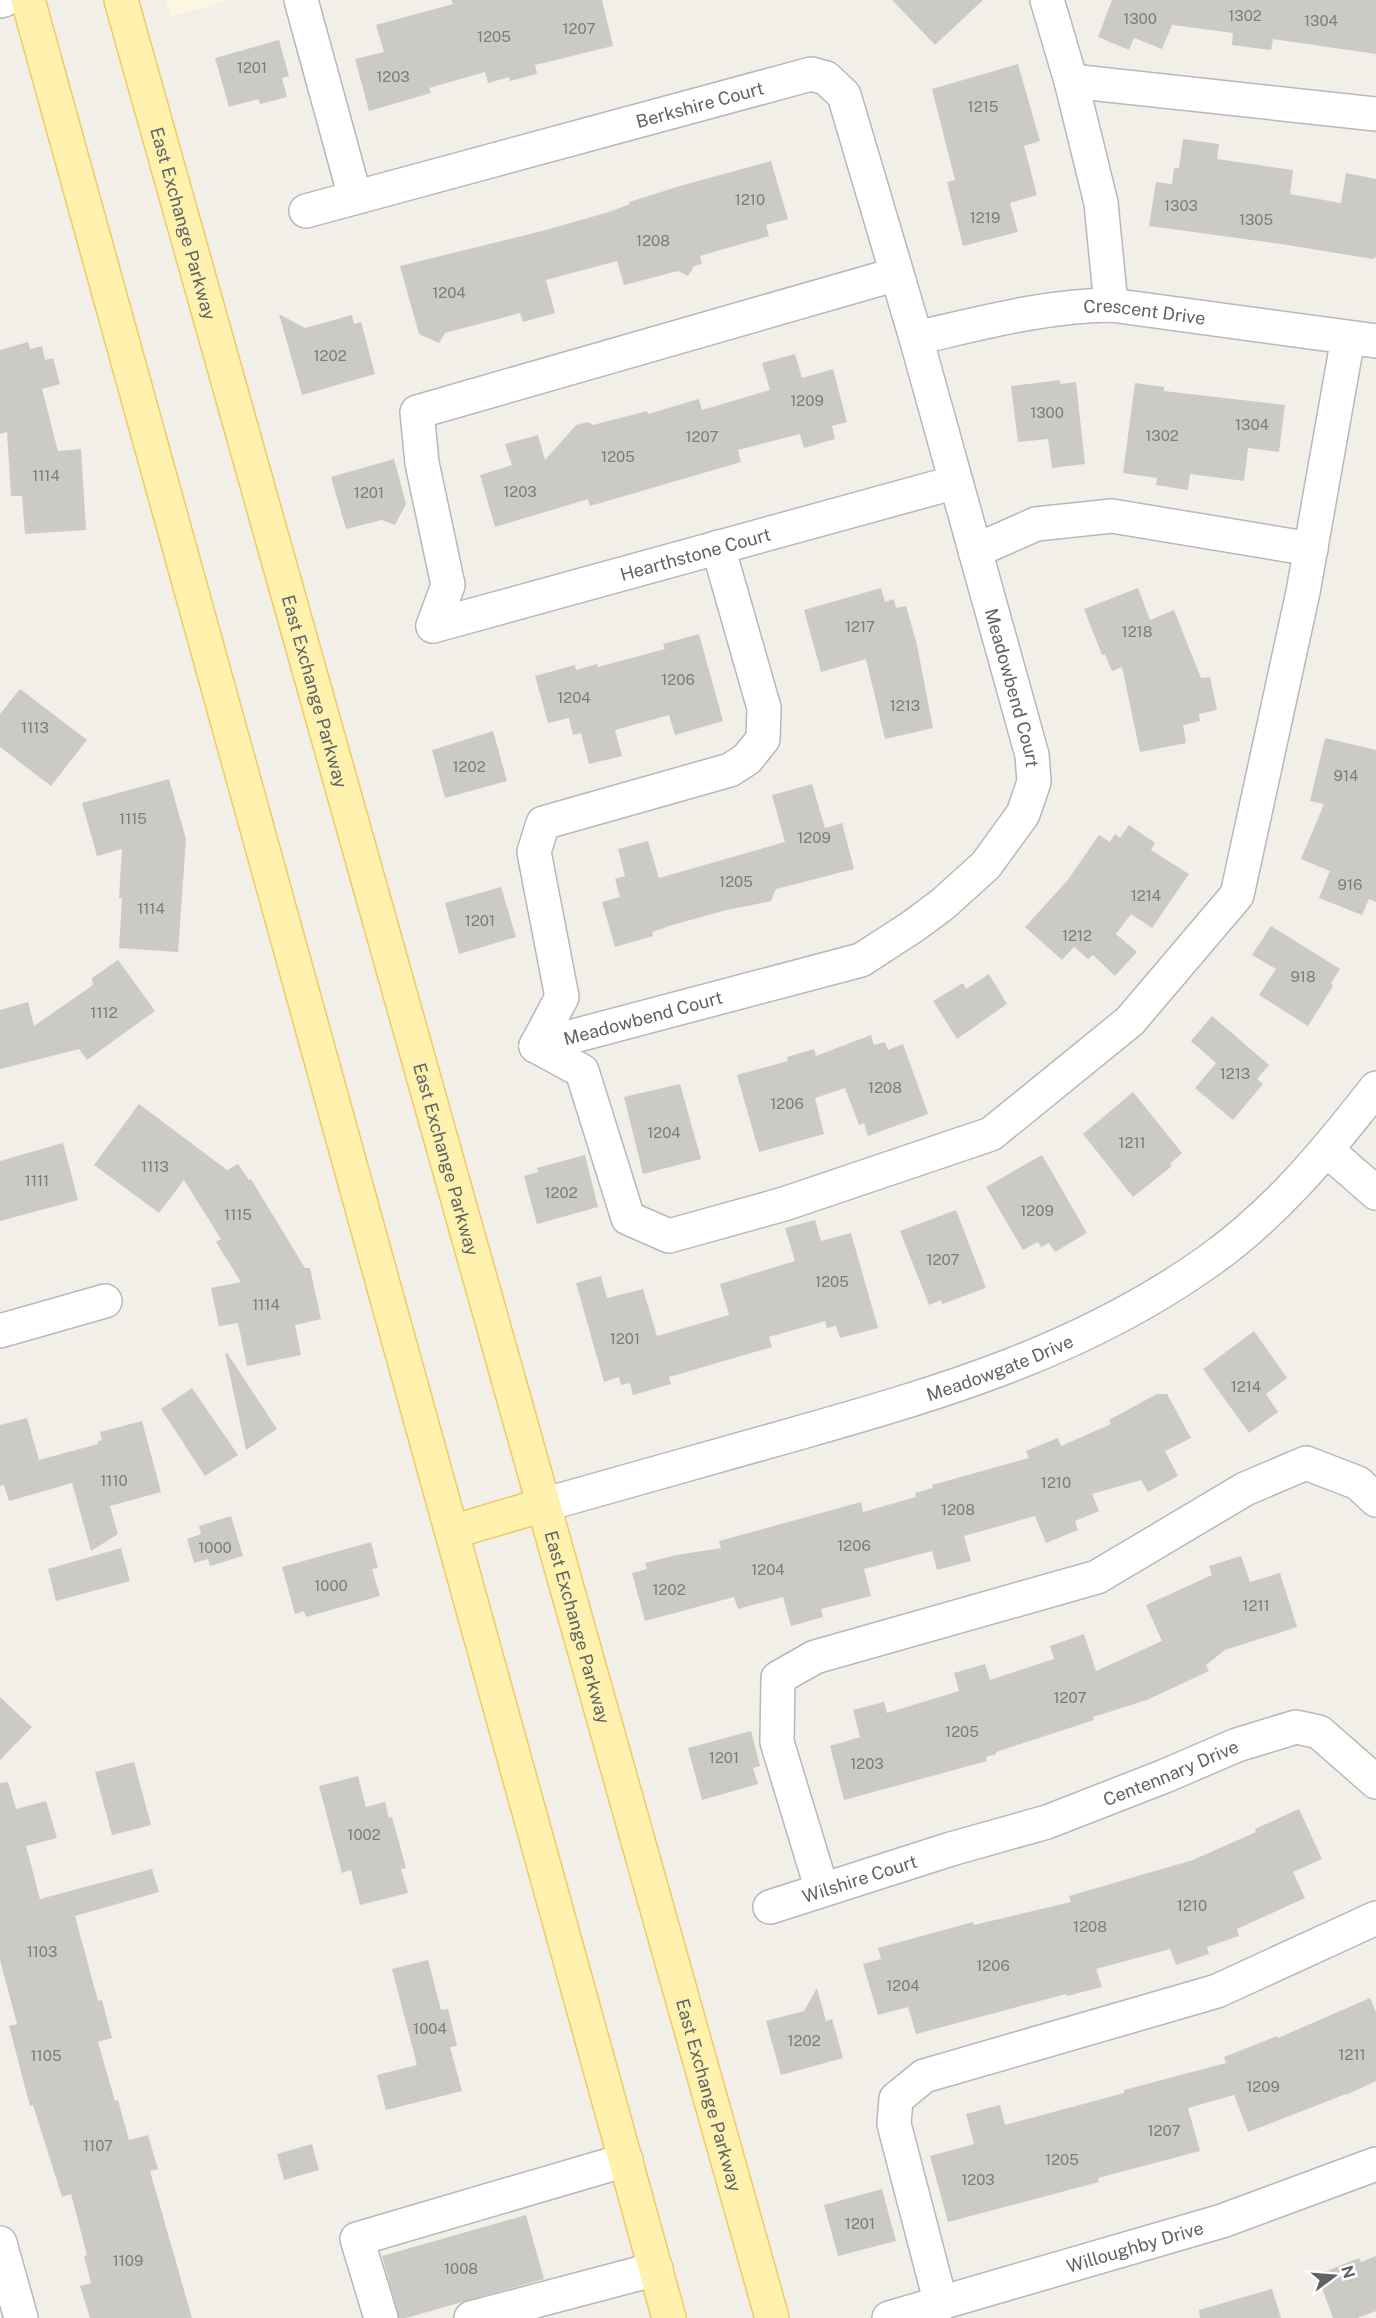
<svg xmlns="http://www.w3.org/2000/svg" width="1376" height="2318" font-family="'Public Sans',sans-serif">
  <style>
    .commercial { fill: #fef7e0 }
    .building { fill: #cccac5 }
    .lines { fill: none; stroke-linecap: round; stroke-linejoin: round }
    .minor-casing { stroke: #b5b8bc; stroke-width: 36 }
    .major-casing { stroke: #f2c960; stroke-width: 36 }
    .minor { stroke: #fff; stroke-width: 33 }
    .major { stroke: #fff2af; stroke-width: 33 }
    .labels { text-anchor: middle; dominant-baseline: central; stroke-width: 6; stroke-linejoin: round; paint-order: stroke }
    .number-label { font-size: 15px; fill: #7a7d7f }
    .street-label { font-size: 18px; fill: #5f6368; stroke: #fff }
  </style>
  <rect width="100%" height="100%" fill="#f1efe8"/>
  <path class="commercial" d="M166 0H229L171 17Z"/>
  <path class="building" d="M451 0H602L613 46 535 65 537 74 510 81 509 77 488 83 485 72 429 88 431 93 369 111 355 59 384 52 376 25 453 4Z
    M892 0H983L935 45Z
    M1112 0H1376V54L1273 39 1271 50 1232 45 1233 33 1172 25 1162 49 1134 38 1129 50 1098 37Z
    M279 40 289 76 282 78 287 97 260 104 258 99 229 107 215 58Z
    M1018 64 1040 141 1024 146 1037 195 1010 203 1018 232 963 246 947 182 955 180 932 89Z
    M1183 139 1219 144 1217 159 1293 170 1290 194 1341 203 1346 173 1376 179V257L1373 259 1281 244 1149 226 1156 182 1172 184 1174 168H1179Z
    M771 161 788 219 766 225 769 236 700 256 702 264 694 266 688 276 678 271 624 285 617 261 546 280 555 313 523 322 520 313 445 333 439 343 419 334 400 266 542 231 609 212 630 204 629 202 680 186Z
    M279 314 305 328 352 315 354 324 361 322 375 374 302 395Z
    M28 342 30 349 42 346 45 360 53 358 60 384 42 389 58 451 81 449 86 530 25 534 22 496H11L7 432 0 434V350Z
    M795 354 802 378 833 369 847 422 832 426 835 439 804 448 800 434 738 450 741 462 590 506 588 499 495 527 480 475 512 465 505 444 538 435 545 460 576 425 588 422 593 425 647 411 648 414 699 399 702 410 770 390 762 363Z
    M1060 380V384L1076 382 1085 464 1052 468 1048 439 1018 442 1011 386Z
    M1135 383 1164 387V391L1285 405 1279 452 1248 448 1244 481 1190 474 1188 490 1156 485 1157 478 1123 473Z
    M394 459 406 504 395 525 382 520 346 529 331 477Z
    M881 588 885 602 894 599 896 608 906 606 917 645 933 728 885 739 866 659 821 672 804 610Z
    M1138 588 1150 620 1174 610 1201 678 1210 677 1217 710 1199 714 1200 721 1183 725 1186 743 1140 752 1122 667 1112 671 1105 654 1102 655 1084 609Z
    M699 634 723 721 675 735 669 715 615 730 622 756 589 764 581 733 573 735 569 718 548 723 535 676 575 665 576 670 597 664 598 667 665 649 663 644Z
    M20 689 87 740 51 786 0 747V714Z
    M493 731 507 781 445 798 432 750Z
    M1325 738 1376 750V902L1369 899 1362 915 1319 898 1330 871 1301 859 1324 804 1310 801Z
    M169 779 186 839 178 952 119 948 122 898H119L122 849 97 856 82 803Z
    M812 784 825 828 842 823 854 869 776 889 771 901 727 910 672 925 652 932 653 936 615 947 602 902 620 897 615 879 625 876 618 849 648 841 659 878 785 842 772 795Z
    M1129 825 1155 843 1151 850 1189 874 1152 928 1131 914 1116 934 1137 952 1115 976 1093 955 1088 959 1074 947 1062 960 1025 927 1067 881 1099 835 1110 842 1115 834 1120 838Z
    M501 887 516 937 459 954 445 903Z
    M1271 926 1340 969 1331 983 1333 986 1308 1026 1259 995 1276 969 1252 955Z
    M118 960 155 1011 87 1060 79 1049 0 1069V1010L28 1002 34 1026 93 985 92 978Z
    M989 974 1007 1004 957 1039 933 1001 963 983 966 989Z
    M1212 1016 1269 1065 1257 1079 1263 1084 1233 1120 1195 1088 1216 1063 1191 1041Z
    M871 1035 874 1045 885 1042 888 1050 903 1044 928 1114 868 1136 864 1123 859 1125 845 1088 815 1098 824 1134 759 1152 737 1075 788 1061 787 1057 814 1049 816 1056Z
    M680 1084 701 1159 643 1174 624 1097Z
    M1133 1092 1182 1153 1170 1164 1172 1166 1133 1197 1083 1134Z
    M139 1104 227 1170 238 1164 249 1180 251 1179 305 1268H310L321 1319 295 1325 301 1355 247 1366 238 1323 219 1326 211 1288 241 1282 216 1242 221 1239 184 1180 159 1213 94 1165Z
    M63 1143 78 1200 0 1221V1161Z
    M585 1155 598 1207 537 1224 524 1176 538 1172 537 1168Z
    M1042 1155 1087 1233 1055 1252 1049 1243 1041 1247 1038 1242 1023 1250 986 1187Z
    M956 1210 986 1288 942 1304 941 1300 929 1305 900 1231Z
    M815 1220 821 1241 851 1233 878 1328 840 1338 836 1326 827 1328 825 1321 769 1337 772 1347 669 1377 671 1384 633 1395 630 1383 621 1385 619 1377 604 1382 576 1283 601 1276 607 1298 643 1289 657 1336 729 1315 720 1284 795 1261 785 1228Z
    M1254 1331 1287 1378 1266 1394 1278 1412 1249 1433 1203 1369Z
    M225 1353H227L277 1429 246 1450Z
    M192 1388 238 1455 205 1476 161 1409Z
    M1157 1394H1167L1191 1438 1165 1451 1178 1476 1148 1492 1141 1480 1092 1494 1099 1511 1075 1521 1078 1530 1046 1543 1035 1516 964 1536 971 1561 937 1570 932 1551 864 1569 871 1596 821 1609 823 1617 791 1626 783 1597 738 1609 734 1597 645 1621 632 1573 647 1569 645 1563 677 1555 721 1548 719 1541 861 1502 863 1512 916 1497 915 1493 933 1488 932 1485 1029 1458 1026 1451 1058 1438 1061 1446 1111 1424 1109 1420Z
    M27 1418 39 1460 98 1444V1441L102 1440 100 1432 142 1421 161 1492 110 1506 118 1534 91 1551 72 1483 9 1501 4 1485 0 1486V1425Z
    M231 1516 243 1556 210 1566 208 1559 194 1563 187 1539 201 1534 199 1526Z
    M371 1542 378 1568 372 1569 380 1596 306 1617 304 1611 295 1614 282 1567Z
    M121 1548 130 1581 56 1601 48 1569Z
    M1241 1556 1250 1582 1280 1573 1297 1627 1225 1650 1206 1665 1209 1671 1147 1700 1093 1717 1094 1720 996 1752V1754L986 1757 987 1761 844 1800 830 1746 860 1737 853 1710 884 1702 887 1713 959 1691 954 1673 985 1664 990 1680 1054 1659 1050 1646 1084 1634 1096 1671 1162 1641 1146 1605 1212 1575 1209 1566Z
    M0 1697 32 1727 0 1760Z
    M751 1731 760 1766 753 1768 758 1784 702 1800 688 1748Z
    M134 1762 151 1825 112 1835 95 1772Z
    M358 1776 366 1807 385 1802 389 1818 392 1817 406 1868 401 1869 408 1893 360 1905 351 1870 342 1873 319 1786Z
    M8 1782 16 1809 46 1801 57 1838 26 1846 40 1899 152 1869 159 1892 75 1916 98 2001 102 2000 112 2038 98 2042 115 2101 118 2100 129 2140 148 2135 158 2169 150 2171 192 2318H90L80 2286 91 2283 84 2256 87 2255 71 2194 62 2197 33 2105 30 2106 9 2026 17 2024 0 1960V1783Z
    M1299 1809 1322 1859 1293 1872 1305 1898 1237 1929 1239 1936 1207 1947 1209 1954 1176 1965 1170 1949 1096 1969 1102 1987 1067 1996 1066 1994 916 2034 908 2007 878 2015 863 1964 881 1959 878 1948 973 1922 974 1925 1071 1902 1069 1896 1193 1860 1256 1832 1255 1829Z
    M428 1960 441 2010 448 2009 457 2046 450 2047 462 2091 386 2110 377 2075 417 2065 392 1969Z
    M817 1988 826 2021 832 2019 843 2058 781 2075 766 2021 804 2011Z
    M1370 1998 1376 2012V2081L1346 2095V2094L1248 2132 1234 2095 1188 2108 1200 2151 1098 2178 1099 2182 948 2222 930 2156 974 2144 966 2114 1000 2105 1005 2125 1124 2093V2090L1226 2063 1224 2057 1277 2036 1278 2038Z
    M312 2144 319 2170 284 2180 277 2154Z
    M882 2189 896 2241 838 2256 824 2205Z
    M526 2215 544 2279 406 2318H399L382 2256Z
    M1376 2256V2311L1357 2318H1333L1317 2275 1359 2258 1361 2262Z
    M1272 2289 1281 2318H1200L1199 2310Z"/>
  <g class="lines">
    <g class="minor-casing">
      <g id="minor">
        <path d="M301 0 355 197"/>
        <path d="M1047 0 1071 81 1101 203 1111 305"/>
        <path d="M0 1 4 0"/>
        <path d="M1071 81 1376 114"/>
        <path id="s1" d="M306 211 811 74 826 78 844 95 916 338 1032 755 1034 782 1023 814 986 865 943 904 912 927 861 960 536 1046"/>
        <path id="s2" d="M916 338C982 323 1043 306 1111 305L1376 341"/>
        <path d="M975 551 1036 524 1112 516 1311 549"/>
        <path d="M433 626 448 585 422 463 417 412 897 274"/>
        <path id="s3" d="M433 626 956 482"/>
        <path d="M536 1046 582 1071 628 1218 669 1236 784 1204 991 1134 1130 1021 1237 895 1303 592 1348 338"/>
        <path d="M536 1046 562 997 534 852 543 823 730 770 747 759 763 739 764 708 718 547"/>
        <path d="M1328 1151 1376 1193"/>
        <path d="M0 1331 105 1301"/>
        <path id="s4" d="M543 1505C629 1481 716 1456 802 1432 947 1391 1086 1349 1210 1260 1276 1213 1327 1151 1376 1088"/>
        <path d="M822 1890 777 1742 778 1678 815 1657 1097 1577 1245 1489 1306 1463 1358 1483 1376 1500"/>
        <path id="s5" d="M770 1907 951 1849 1047 1822 1165 1776 1237 1745 1296 1727 1319 1732 1376 1782"/>
        <path d="M0 2243 21 2318"/>
        <path d="M941 2304 894 2124 896 2099 924 2076 1217 1991 1376 1918"/>
        <path d="M381 2318 357 2239 626 2160"/>
        <path d="M471 2318 656 2269"/>
        <path id="s6" d="M889 2318 1222 2221 1376 2164"/>
      </g>
    </g>
    <g class="major-casing">
      <g id="major">
        <path d="M28 0 669 2318"/>
        <path id="s7" d="M121 0 772 2318"/>
        <path d="M452 1532 543 1505"/>
      </g>
    </g>
    <use href="#minor" class="minor"/>
    <use href="#major" class="major"/>
  </g>
  <g class="labels">
    <g class="number-label">
      <text x="1245" y="15">1302</text>
      <text x="1140" y="18">1300</text>
      <text x="1321" y="20">1304</text>
      <text x="579" y="28">1207</text>
      <text x="494" y="36">1205</text>
      <text x="252" y="67">1201</text>
      <text x="393" y="76">1203</text>
      <text x="983" y="106">1215</text>
      <text x="750" y="199">1210</text>
      <text x="1181" y="205">1303</text>
      <text x="985" y="217">1219</text>
      <text x="1256" y="219">1305</text>
      <text x="653" y="240">1208</text>
      <text x="449" y="292">1204</text>
      <text x="330" y="355">1202</text>
      <text x="807" y="400">1209</text>
      <text x="1047" y="412">1300</text>
      <text x="1252" y="424">1304</text>
      <text x="1162" y="435">1302</text>
      <text x="702" y="436">1207</text>
      <text x="618" y="456">1205</text>
      <text x="46" y="475">1114</text>
      <text x="520" y="491">1203</text>
      <text x="369" y="492">1201</text>
      <text x="860" y="626">1217</text>
      <text x="1137" y="631">1218</text>
      <text x="678" y="679">1206</text>
      <text x="574" y="697">1204</text>
      <text x="905" y="705">1213</text>
      <text x="35" y="727">1113</text>
      <text x="469" y="766">1202</text>
      <text x="1346" y="775">914</text>
      <text x="133" y="818">1115</text>
      <text x="814" y="837">1209</text>
      <text x="736" y="881">1205</text>
      <text x="1350" y="884">916</text>
      <text x="1146" y="895">1214</text>
      <text x="151" y="908">1114</text>
      <text x="480" y="920">1201</text>
      <text x="1077" y="935">1212</text>
      <text x="1303" y="976">918</text>
      <text x="104" y="1012">1112</text>
      <text x="1235" y="1073">1213</text>
      <text x="885" y="1087">1208</text>
      <text x="787" y="1103">1206</text>
      <text x="664" y="1132">1204</text>
      <text x="1132" y="1142">1211</text>
      <text x="155" y="1166">1113</text>
      <text x="37" y="1180">1111</text>
      <text x="561" y="1192">1202</text>
      <text x="1037" y="1210">1209</text>
      <text x="238" y="1214">1115</text>
      <text x="943" y="1259">1207</text>
      <text x="832" y="1281">1205</text>
      <text x="266" y="1304">1114</text>
      <text x="625" y="1338">1201</text>
      <text x="1246" y="1386">1214</text>
      <text x="114" y="1480">1110</text>
      <text x="1056" y="1482">1210</text>
      <text x="958" y="1509">1208</text>
      <text x="854" y="1545">1206</text>
      <text x="215" y="1547">1000</text>
      <text x="768" y="1569">1204</text>
      <text x="331" y="1585">1000</text>
      <text x="669" y="1589">1202</text>
      <text x="1256" y="1605">1211</text>
      <text x="1070" y="1697">1207</text>
      <text x="962" y="1731">1205</text>
      <text x="724" y="1757">1201</text>
      <text x="867" y="1763">1203</text>
      <text x="364" y="1834">1002</text>
      <text x="1192" y="1905">1210</text>
      <text x="1090" y="1926">1208</text>
      <text x="42" y="1951">1103</text>
      <text x="993" y="1965">1206</text>
      <text x="903" y="1985">1204</text>
      <text x="430" y="2028">1004</text>
      <text x="804" y="2040">1202</text>
      <text x="1352" y="2054">1211</text>
      <text x="46" y="2055">1105</text>
      <text x="1263" y="2086">1209</text>
      <text x="1164" y="2130">1207</text>
      <text x="98" y="2145">1107</text>
      <text x="1062" y="2159">1205</text>
      <text x="978" y="2179">1203</text>
      <text x="860" y="2223">1201</text>
      <text x="128" y="2260">1109</text>
      <text x="461" y="2268">1008</text>
    </g>
    <g class="street-label">
      <text stroke="none"><textPath href="#s1" startOffset="408">Berkshire Court</textPath></text>
      <text stroke="none"><textPath href="#s7" startOffset="232">East Exchange Parkway</textPath></text>
      <text stroke="none"><textPath href="#s2" startOffset="232">Crescent Drive</textPath></text>
      <text stroke="none"><textPath href="#s3" startOffset="272">Hearthstone Court</textPath></text>
      <text stroke="none"><textPath href="#s1" startOffset="1180">Meadowbend Court</textPath></text>
      <text stroke="none"><textPath href="#s7" startOffset="718">East Exchange Parkway</textPath></text>
      <text transform="translate(643 1018) rotate(-15)">Meadowbend Court</text>
      <text stroke="none"><textPath href="#s7" startOffset="1204">East Exchange Parkway</textPath></text>
      <text stroke="none"><textPath href="#s4" startOffset="477">Meadowgate Drive</textPath></text>
      <text stroke="none"><textPath href="#s7" startOffset="1690">East Exchange Parkway</textPath></text>
      <text stroke="none"><textPath href="#s5" startOffset="423">Centennary Drive</textPath></text>
      <text stroke="none"><textPath href="#s5" startOffset="94">Wilshire Court</textPath></text>
      <text stroke="none"><textPath href="#s7" startOffset="2176">East Exchange Parkway</textPath></text>
      <text stroke="none"><textPath href="#s6" startOffset="256">Willoughby Drive</textPath></text>
    </g>
  </g>
  <g transform="translate(1334 2276) rotate(74)" stroke="#ffffff" stroke-width="4.5" paint-order="stroke">
  <path d="M0-4.5L10 22L0 15L-10 22Z" fill="#5f6368"/>
  <text y="-9" font-size="16" font-weight="bold" text-anchor="middle" fill="#5f6368">N</text>
  </g>
</svg>
